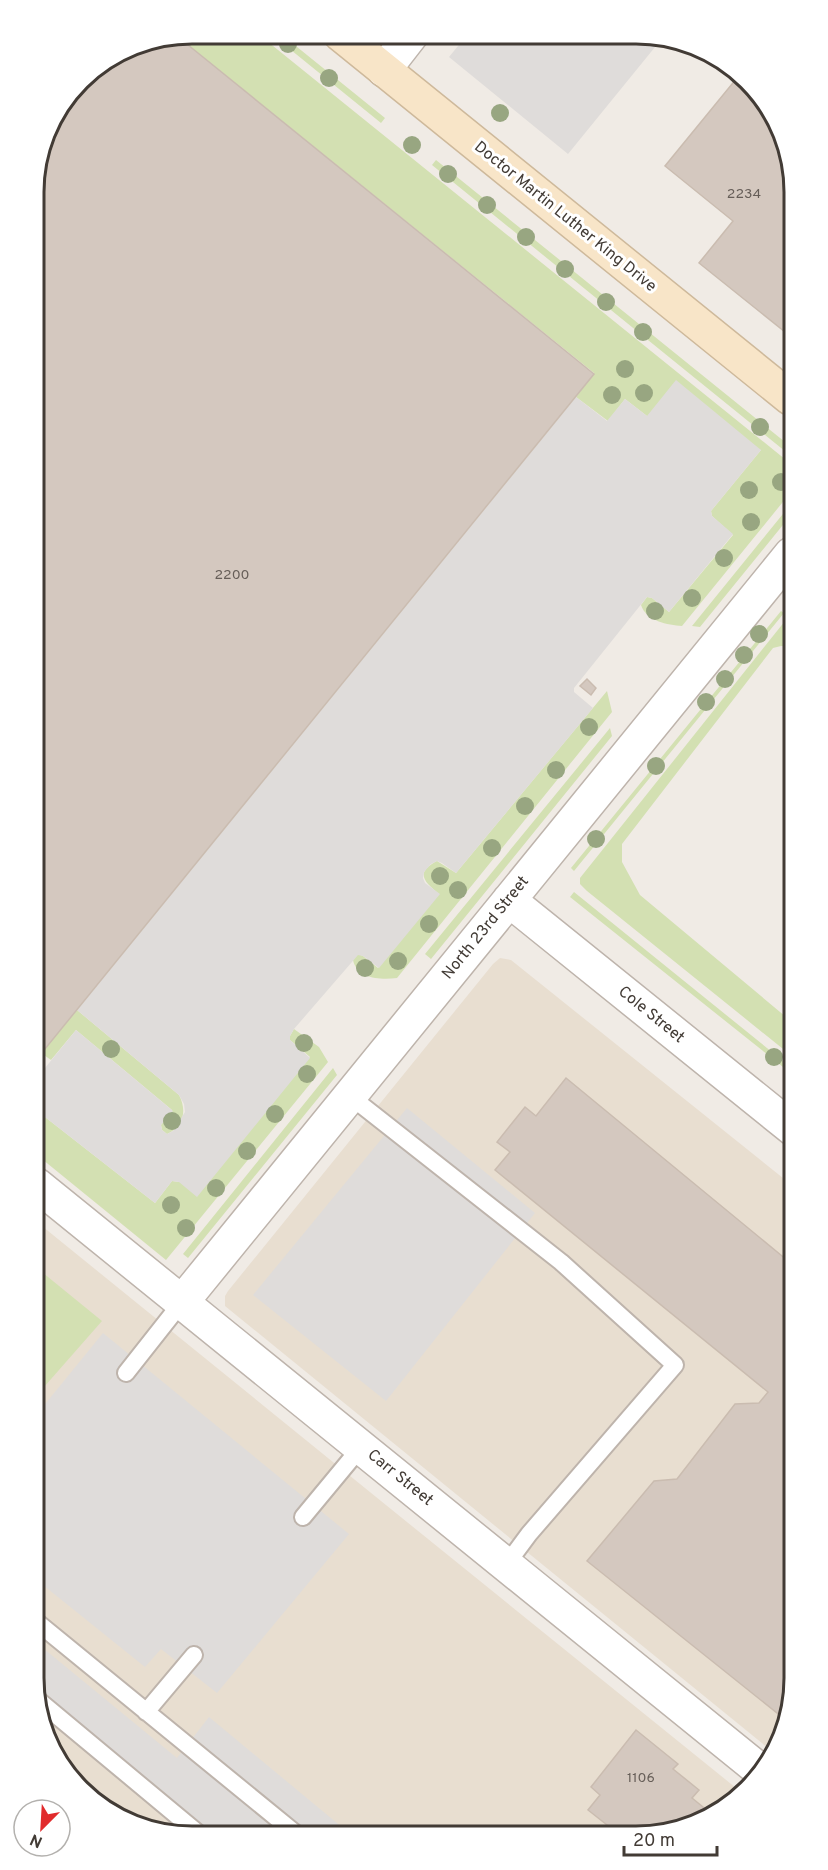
<svg xmlns="http://www.w3.org/2000/svg" width="828" height="1870" font-family="Overpass,sans-serif">
  <style>
    .education { fill: #e8ded0 }
    .green { fill: #d3e0b2 }
    .parking { fill: #dfdcda }
    .building { fill: #d4c8bf; stroke: #cabcb0; stroke-width: 1.5 }
    .lines { fill: none; stroke-linecap: round; stroke-linejoin: round }
    .service-casing { stroke: #beb4ac; stroke-width: 20 }
    .minor-casing { stroke: #beb4ac; stroke-width: 36 }
    .secondary-casing { stroke: #ceb99b; stroke-width: 36 }
    .service { stroke: #fff; stroke-width: 16 }
    .minor { stroke: #fff; stroke-width: 33 }
    .secondary { stroke: #f8e5c8; stroke-width: 33 }
    .tree { fill: #98a681 }
    .labels { text-anchor: middle; dominant-baseline: central; stroke-width: 6; stroke-linejoin: round; paint-order: stroke }
    .number-label { font-size: 14px; fill: #665e58 }
    .street-label { font-size: 16px; fill: #423b35; stroke: #fff }
    .rim { fill: none; stroke: #423b35; stroke-width: 3 }
  </style>
  <rect width="100%" height="100%" fill="#f0ebe5"/>
  <path class="education" d="M500 958 511 960 793 1186 795 1689 783 1739 774 1753 225 1306V1296L228 1291 493 964Z
    M37 1222 381 1501 741 1792 678 1831 161 1834 87 1797 39 1720Z"/>
  <path class="green" d="M192 33H257L791 464V492L682 626C668 625 646 621 641 605L647 597 652 598 669 612 733 535 712 516 711 511 761 450 647 416 625 399 608 421 576 397 594 373 177 36Z
    M270 33 281 34 385 118 381 123Z
    M436 160 790 446 791 456 432 165Z
    M791 504V515L700 627 692 626Z
    M781 611 784 613 574 871 571 868Z
    M789 616 791 618V647L781 646 773 648 622 844V862L640 895 792 1022 793 1057 587 891 580 884V878Z
    M607 691 612 712 397 978C381 980 357 979 353 960L358 954 363 956 378 968 439 894C425 882 414 873 437 861L456 873Z
    M610 728 612 736 431 959 425 954Z
    M574 892 793 1069V1075L570 897Z
    M77 1010 179 1095C187 1110 184 1127 167 1134L162 1130 161 1125 172 1110 76 1030 51 1060 41 1053Z
    M294 1029 319 1047 328 1062 166 1260 37 1155 36 1110 155 1203 172 1181 179 1182 310 1057 290 1040V1036Z
    M333 1068 337 1075 188 1258 183 1254Z
    M37 1268 102 1321 37 1395Z"/>
  <path class="parking" d="M467 35 664 36 568 154 449 57Z
    M676 380 761 450 711 511 712 516 733 534 669 612 652 598 647 597 574 688V692L593 708 456 873 442 863 437 861 431 864 424 872 423 878 425 883 440 894 379 968 363 956 358 955 294 1029 290 1036V1040L310 1058 197 1197 179 1182 172 1181 155 1203 36 1110V1079L76 1030 173 1111 161 1125 162 1130 167 1134 173 1131 185 1112 184 1104 179 1095 77 1010 576 397 607 421 625 399 647 416Z
    M407 1108 535 1213 386 1401 253 1295Z
    M103 1333 349 1534 217 1693 161 1649 145 1667 38 1581 37 1414Z
    M38 1644 177 1758 209 1717 349 1833 213 1834 38 1690Z"/>
  <path class="building" d="M177 36 594 374 36 1060 33 181 50 121 87 73 131 45Z
    M741 73 789 150 790 336 699 263 733 221 665 166Z
    M587 679 596 688 591 695 580 686Z
    M566 1078 793 1265 795 1689 787 1721 587 1561 654 1481 677 1479 735 1404 759 1403 768 1392 495 1170 510 1152 497 1142 525 1107 536 1116Z
    M636 1730 678 1764 673 1769 699 1790 692 1798 709 1812 678 1831 616 1832 588 1810 600 1795 591 1787Z"/>
  <g class="lines">
    <g class="service-casing">
      <path id="service" d="M350 1096 561 1262 675 1365 529 1534 506 1565
        M126 1373 182 1302
        M303 1517 361 1447
        M38 1623 295 1833
        M38 1700 199 1834
        M146 1712 194 1655"/>
    </g>
    <g class="minor-casing">
      <path id="minor" d="M384 70 412 34
        M509 900 793 1129
        M37 1185 762 1772
        M182 1302 791 554"/>
    </g>
    <g class="secondary-casing">
      <path id="secondary" d="M340 34 790 398"/>
    </g>
    <use href="#service" class="service"/>
    <use href="#minor" class="minor"/>
    <use href="#secondary" class="secondary"/>
  </g>
  <g class="tree">
    <circle cx="288" cy="44" r="9"/>
    <circle cx="329" cy="78" r="9"/>
    <circle cx="500" cy="113" r="9"/>
    <circle cx="412" cy="145" r="9"/>
    <circle cx="448" cy="174" r="9"/>
    <circle cx="487" cy="205" r="9"/>
    <circle cx="526" cy="237" r="9"/>
    <circle cx="565" cy="269" r="9"/>
    <circle cx="606" cy="302" r="9"/>
    <circle cx="643" cy="332" r="9"/>
    <circle cx="625" cy="369" r="9"/>
    <circle cx="644" cy="393" r="9"/>
    <circle cx="612" cy="395" r="9"/>
    <circle cx="760" cy="427" r="9"/>
    <circle cx="781" cy="482" r="9"/>
    <circle cx="749" cy="490" r="9"/>
    <circle cx="751" cy="522" r="9"/>
    <circle cx="724" cy="558" r="9"/>
    <circle cx="692" cy="598" r="9"/>
    <circle cx="655" cy="611" r="9"/>
    <circle cx="759" cy="634" r="9"/>
    <circle cx="744" cy="655" r="9"/>
    <circle cx="725" cy="679" r="9"/>
    <circle cx="706" cy="702" r="9"/>
    <circle cx="589" cy="727" r="9"/>
    <circle cx="656" cy="766" r="9"/>
    <circle cx="556" cy="770" r="9"/>
    <circle cx="525" cy="806" r="9"/>
    <circle cx="596" cy="839" r="9"/>
    <circle cx="492" cy="848" r="9"/>
    <circle cx="440" cy="876" r="9"/>
    <circle cx="458" cy="890" r="9"/>
    <circle cx="429" cy="924" r="9"/>
    <circle cx="398" cy="961" r="9"/>
    <circle cx="365" cy="968" r="9"/>
    <circle cx="304" cy="1043" r="9"/>
    <circle cx="111" cy="1049" r="9"/>
    <circle cx="774" cy="1057" r="9"/>
    <circle cx="307" cy="1074" r="9"/>
    <circle cx="275" cy="1114" r="9"/>
    <circle cx="172" cy="1121" r="9"/>
    <circle cx="247" cy="1151" r="9"/>
    <circle cx="216" cy="1188" r="9"/>
    <circle cx="171" cy="1205" r="9"/>
    <circle cx="186" cy="1228" r="9"/>
  </g>
  <g class="labels">
    <g class="number-label">
      <text x="744" y="194">2234</text>
      <text x="232" y="575">2200</text>
      <text x="641" y="1778">1106</text>
    </g>
    <g class="street-label">
      <text transform="translate(565 217) rotate(39)">Doctor Martin Luther King Drive</text>
      <text transform="translate(486 928) rotate(-51)">North 23rd Street</text>
      <text transform="translate(651 1015) rotate(39)">Cole Street</text>
      <text transform="translate(400 1478) rotate(39)">Carr Street</text>
    </g>
  </g>
  <path d="M0 0H828V1870H0ZM192 44H636A148 148 0 0 1 784 192V1678A148 148 0 0 1 636 1826H192A148 148 0 0 1 44 1678V192A148 148 0 0 1 192 44Z" fill="#fff" fill-rule="evenodd"/>
  <path class="rim" d="M192 44H636A148 148 0 0 1 784 192V1678A148 148 0 0 1 636 1826H192A148 148 0 0 1 44 1678V192A148 148 0 0 1 192 44Z"/>
  <g transform="translate(42 1828) rotate(204)"><circle r="28" fill="#ffffff" stroke="#b3b1ae" stroke-width="1.5"/>
  <path d="M0-4.5L10 22L0 15L-10 22Z" fill="#e12b2c"/>
  <text y="-9" font-size="16" font-weight="bold" text-anchor="middle" fill="#423b35">N</text>
  </g>
  <path d="M624 1846v9h93v-9" fill="none" stroke="#423b35" stroke-width="3"/>
  <text x="633" y="1846" font-size="18" fill="#423b35" stroke="#ffffff" stroke-width="4.5" paint-order="stroke">20 m</text>
</svg>
